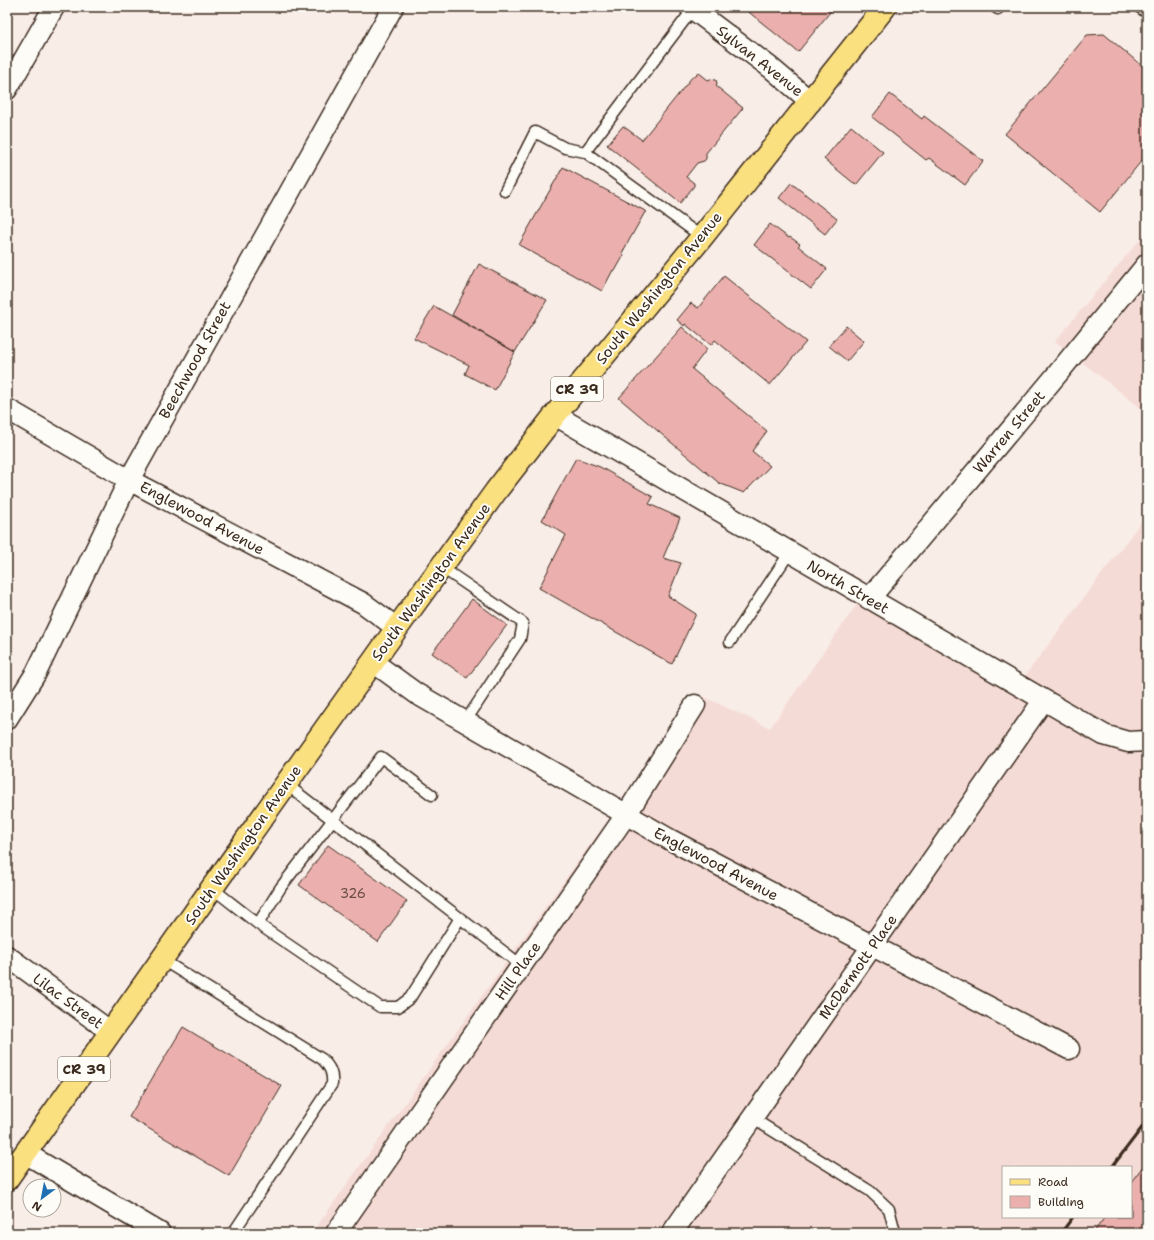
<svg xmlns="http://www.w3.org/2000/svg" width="1154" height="1240" font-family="'Shantell Sans',sans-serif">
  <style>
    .built { fill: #f5dbd6; fill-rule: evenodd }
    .building { fill: #ebb0ad; stroke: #3b2a1e }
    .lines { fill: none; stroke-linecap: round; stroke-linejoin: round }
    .lane-casing { stroke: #3b2a1e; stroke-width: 13 }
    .street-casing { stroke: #3b2a1e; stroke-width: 23 }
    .primary-casing { stroke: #3b2a1e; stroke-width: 25 }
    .lane { stroke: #fdfcf7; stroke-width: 10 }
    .street { stroke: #fdfcf7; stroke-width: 20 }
    .primary { stroke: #fbe080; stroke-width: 22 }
    .rail { stroke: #3b2a1e; stroke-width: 3 }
    .labels { text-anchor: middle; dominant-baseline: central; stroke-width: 4; stroke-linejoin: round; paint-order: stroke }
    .number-label { font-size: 13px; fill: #674c42 }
    .shield { fill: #fdfcf7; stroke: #75695f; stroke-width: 1 }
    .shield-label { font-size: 14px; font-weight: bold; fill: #3b2a1e }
    .street-label { font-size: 15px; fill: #3b2a1e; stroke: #fdfcf7 }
  </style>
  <rect width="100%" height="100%" fill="#f9ede8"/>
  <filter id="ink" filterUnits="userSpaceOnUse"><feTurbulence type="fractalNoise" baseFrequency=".025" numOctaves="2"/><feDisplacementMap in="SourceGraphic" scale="8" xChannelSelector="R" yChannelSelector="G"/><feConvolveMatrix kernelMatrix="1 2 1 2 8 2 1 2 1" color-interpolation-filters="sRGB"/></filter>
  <g filter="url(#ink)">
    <path class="built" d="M1147 231V413L1055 341Z
      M1147 514V1233H312L698 694 770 728 867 590 1021 681ZM1003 1167H1131V1217H1003Z"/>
    <path class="building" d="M747 7H834L798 52 745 9Z
      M1104 34 1147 70V154L1100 212 1005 134 1087 35Z
      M698 72 708 80 710 79 716 80 717 83 716 86 743 108 706 153V159L704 161 697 163 686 177 694 183V186L680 203 607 145 623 126 642 140 693 76 695 77Z
      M890 94 922 119 924 116 983 161 965 185 929 158 926 160 872 117Z
      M851 126 883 152 856 185 824 159Z
      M563 167 647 212H645L622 253 624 255 615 271 613 270 602 291 519 245Z
      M791 183 837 219 825 234 779 198Z
      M770 224 789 238 790 237 800 244 798 246 827 269 811 289 754 245Z
      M479 264 547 300 515 352 452 315Z
      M724 276 806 342 770 385 715 340 711 345 685 324 684 326 677 320 691 303 698 308Z
      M434 306 515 352 495 390 465 374 469 365 414 338Z
      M846 326 864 341 847 361 829 346Z
      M682 327 707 349 692 369 767 431 752 451 770 466 744 493 719 483 619 398Z
      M576 458 600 467 653 497 649 504 680 518 663 558 681 563 668 596 696 614 672 664 539 588 566 535 542 520Z
      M472 599 507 625 467 678 432 653Z
      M328 845 407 901 378 942 299 885Z
      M183 1027 282 1086 229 1176 129 1117Z
      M1147 1161V1233H1093L1105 1217H1131V1182Z"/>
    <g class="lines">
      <g class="lane-casing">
        <path id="lane" d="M995 7 998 9 997 7
          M1139 7 1147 13
          M693 9 585 152 702 237
          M505 191 535 132 565 148 585 152
          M441 567 523 623 520 639 465 722
          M730 642 790 552
          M286 784 521 965
          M212 888 258 924 380 1007H398L410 998 460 918
          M258 924 281 887 381 757 432 795
          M161 959 322 1059C330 1067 333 1073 332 1084L233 1233
          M752 1118 870 1191 889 1209 894 1228 891 1233"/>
      </g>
      <g class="street-casing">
        <path id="street" d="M690 7 771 68 811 102
          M7 89 54 7
          M7 409 129 480 363 603 397 628
          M555 415 1104 735 1128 742 1147 741
          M869 599 1059 372 1147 264
          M373 662 417 694 669 839 1069 1049
          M7 719 36 673 129 480 393 7
          M7 956 111 1032
          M25 1153 160 1233
          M336 1233 626 815 695 705
          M672 1233 1043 701"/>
      </g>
      <g class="primary-casing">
        <path id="primary" d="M7 1179 212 888 397 628 496 491 555 415 702 237 885 7"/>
      </g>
      <use href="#lane" class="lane"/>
      <use href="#street" class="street"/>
      <use href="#primary" class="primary"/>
      <path class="rail" d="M1112 1167 1147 1121
        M1061 1233 1073 1217"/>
    </g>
  </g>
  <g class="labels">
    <g class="number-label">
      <text x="353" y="893">326</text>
    </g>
    <g class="shield">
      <rect x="551" y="377" width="52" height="24" rx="3"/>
      <rect x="58" y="1057" width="52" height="24" rx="3"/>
    </g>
    <g class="shield-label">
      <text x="577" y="389">CR 39</text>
      <text x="84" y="1069">CR 39</text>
    </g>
    <g class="street-label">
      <text transform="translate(760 61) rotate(38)">Sylvan Avenue</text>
      <text transform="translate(659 288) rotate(-51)">South Washington Avenue</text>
      <text transform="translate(195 360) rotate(-61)">Beechwood Street</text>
      <text transform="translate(1009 432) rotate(-50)">Warren Street</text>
      <text transform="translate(202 518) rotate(28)">Englewood Avenue</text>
      <text transform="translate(431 582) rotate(-54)">South Washington Avenue</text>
      <text transform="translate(848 587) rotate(30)">North Street</text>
      <text transform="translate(243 845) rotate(-55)">South Washington Avenue</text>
      <text transform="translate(716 864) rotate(28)">Englewood Avenue</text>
      <text transform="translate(858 967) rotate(-55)">McDermott Place</text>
      <text transform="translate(518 971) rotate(-55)">Hill Place</text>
      <text transform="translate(68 1001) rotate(36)">Lilac Street</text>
    </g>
  </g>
  <rect width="1154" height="1240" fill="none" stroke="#fdfcf7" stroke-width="24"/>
  <rect x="12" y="12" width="1130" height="1216" fill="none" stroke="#3b2a1e" stroke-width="1.5" filter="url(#ink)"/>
  <rect x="1002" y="1166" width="130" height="52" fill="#fdfcf7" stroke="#afa8a0"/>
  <rect x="1010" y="1179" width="20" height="6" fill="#fbe080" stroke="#afa8a0"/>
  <text x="1038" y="1186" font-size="12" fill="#3b2a1e">Road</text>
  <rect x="1010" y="1196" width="20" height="12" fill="#ebb0ad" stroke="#afa8a0"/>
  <text x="1038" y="1206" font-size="12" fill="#3b2a1e">Building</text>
  <g transform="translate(42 1198) rotate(212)"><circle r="19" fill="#fdfcf7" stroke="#afa8a0"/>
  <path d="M0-3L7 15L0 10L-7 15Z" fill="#1f6fb2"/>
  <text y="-6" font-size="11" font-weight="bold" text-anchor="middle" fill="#3b2a1e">N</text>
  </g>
</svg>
